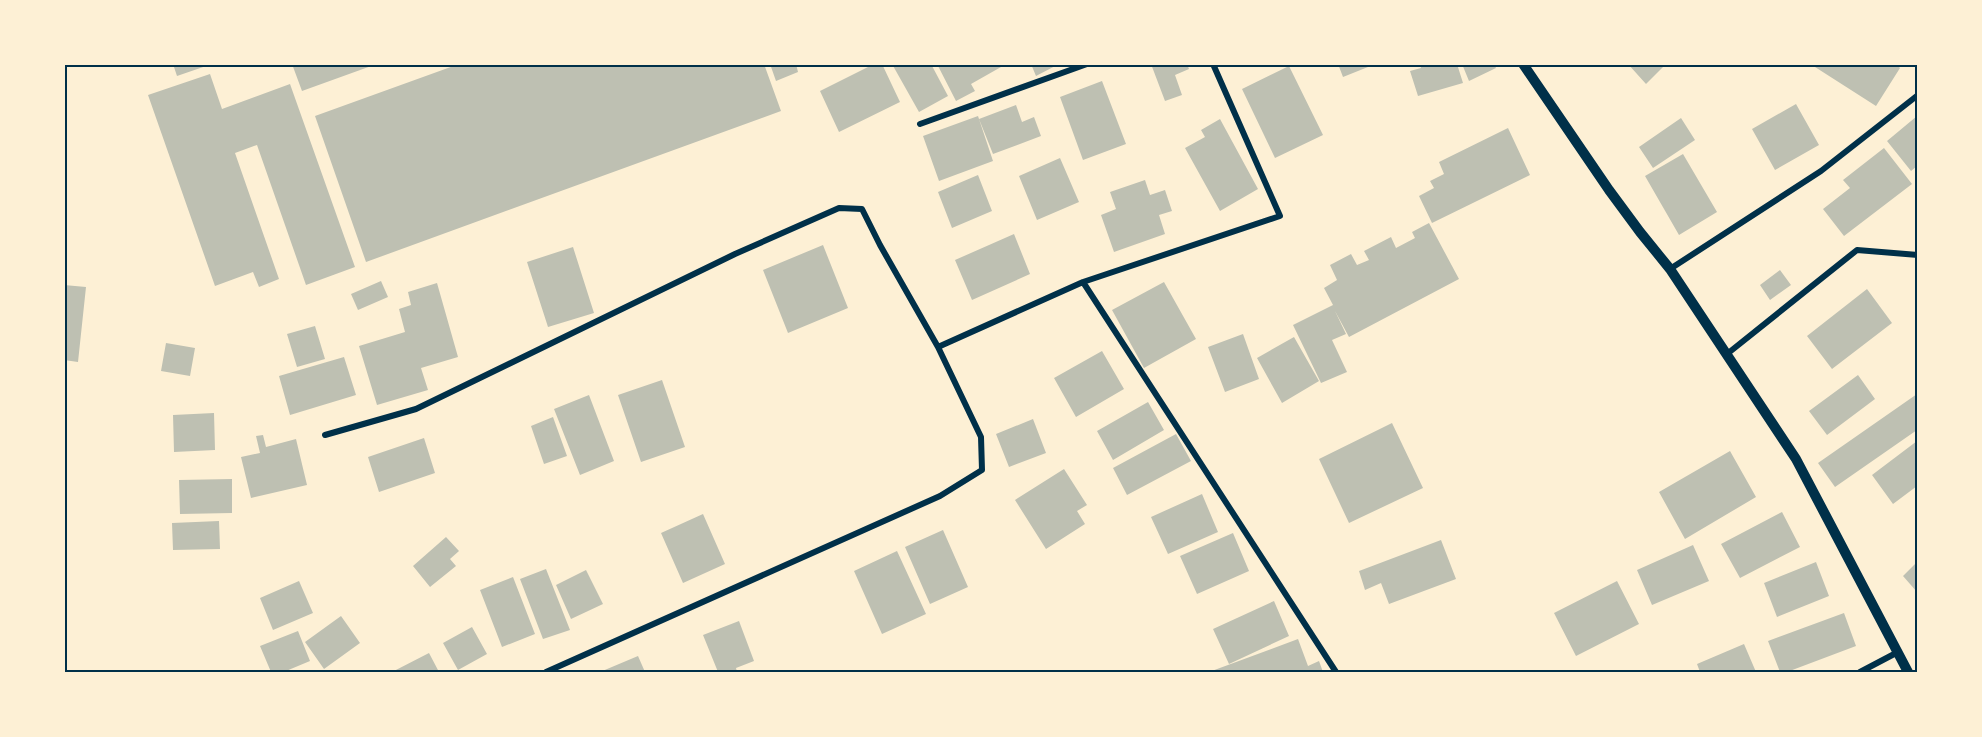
<svg xmlns="http://www.w3.org/2000/svg" width="1982" height="737" font-family="'Work Sans',sans-serif">
  <style>
    .building { fill: #bec0b2 }
    .lines { fill: none; stroke-linecap: round; stroke-linejoin: round }
    .minor { stroke: #003049; stroke-width: 6 }
    .tertiary { stroke: #003049; stroke-width: 10 }
    .neatline { fill: none; stroke: #003049; stroke-width: 2 }
  </style>
  <rect width="100%" height="100%" fill="#fdf0d5"/>
  <path class="building" d="M173 64H209V65L177 76Z
    M292 64H374V65L302 91Z
    M459 64H764L781 111 366 262 315 116Z
    M770 64H796L798 72 776 81Z
    M874 64H882L900 102 839 132 820 91Z
    M892 64H931L948 96 919 112Z
    M937 64H1000L1001 67 971 84 975 91 956 101Z
    M1031 64H1059L1036 76Z
    M1151 64H1187L1189 69 1175 75 1182 95 1165 101Z
    M1338 64H1373V65L1343 77Z
    M1420 64H1457L1463 83 1418 96 1410 71 1421 68Z
    M1462 64H1494L1496 68 1469 81Z
    M1628 64H1666L1646 84Z
    M1816 64H1896L1900 68 1876 106 1815 67Z
    M1289 66 1323 135 1275 158 1242 89Z
    M210 74 222 109 290 84 355 267 306 285 257 145 235 153 279 279 259 287 253 272 215 286 148 95Z
    M1102 81 1126 144 1083 160 1060 97Z
    M1796 104 1819 145 1775 170 1752 129Z
    M1016 105 1022 122 1034 117 1041 136 993 154 979 119Z
    M978 116 993 161 939 181 923 136Z
    M1917 116V166L1911 171 1887 141Z
    M1681 118 1695 140 1653 168 1639 147Z
    M1220 119 1258 189 1220 211 1185 148 1205 137 1201 130Z
    M1508 128 1530 175 1432 223 1419 196 1434 188 1430 181 1444 174 1439 162Z
    M1884 148 1912 184 1844 236 1823 209 1850 188 1843 180Z
    M1683 154 1717 212 1679 235 1645 176Z
    M1060 158 1079 202 1037 220 1019 176Z
    M978 175 992 211 952 228 938 192Z
    M1145 180 1150 195 1165 190 1172 211 1159 215 1165 234 1114 252 1101 215 1116 209 1110 192Z
    M1429 223 1459 279 1349 337 1335 311 1346 334 1332 340 1347 372 1321 383 1293 325 1333 305 1324 288 1337 280 1330 265 1351 254 1357 265 1369 260 1364 251 1391 237 1396 248 1415 238 1412 232Z
    M1014 234 1030 274 972 300 955 260Z
    M823 245 848 308 788 333 763 270Z
    M573 247 594 313 548 327 527 262Z
    M1780 270 1791 285 1770 300 1760 285Z
    M381 281 388 297 358 310 351 294Z
    M1164 282 1196 339 1144 368 1112 310Z
    M437 283 458 357 421 368 428 390 377 405 359 346 405 332 399 309 411 305 408 292Z
    M64 285 86 287 78 362 64 360Z
    M1867 289 1892 323 1832 369 1807 336Z
    M315 326 325 359 297 367 287 334Z
    M1243 334 1259 379 1225 392 1208 347Z
    M1294 337 1319 381 1282 403 1257 358Z
    M166 343 195 348 190 376 161 371Z
    M1102 351 1124 389 1076 417 1054 378Z
    M344 357 356 395 290 415 279 376Z
    M1858 375 1875 399 1827 435 1809 411Z
    M662 380 685 447 641 462 618 395Z
    M1917 394V430L1835 487 1818 463Z
    M589 395 614 461 580 475 554 409Z
    M1148 402 1164 430 1113 460 1097 431Z
    M214 413 215 450 174 452 173 415Z
    M553 417 567 456 544 464 531 426Z
    M1033 419 1046 453 1009 467 996 434Z
    M1392 423 1423 488 1349 523 1319 459Z
    M1176 434 1191 461 1127 495 1113 468Z
    M263 435 266 447 296 439 307 485 251 498 241 457 260 453 256 436Z
    M424 438 435 473 379 492 368 457Z
    M1917 441V486L1893 504 1872 475Z
    M1730 451 1756 497 1685 539 1659 492Z
    M1064 469 1087 505 1077 511 1085 524 1046 549 1015 500Z
    M232 479V513L180 514 179 480Z
    M1202 494 1218 532 1168 554 1151 517Z
    M1782 512 1800 547 1740 578 1721 544Z
    M703 514 725 564 683 583 661 533Z
    M219 521 220 549 173 550 172 523Z
    M943 530 968 587 930 604 905 547Z
    M1233 533 1249 571 1197 594 1180 556Z
    M446 537 459 551 450 559 456 566 430 587 413 566Z
    M1441 540 1456 579 1389 604 1381 583 1365 590 1359 571Z
    M1693 545 1709 581 1652 605 1637 570Z
    M897 551 926 614 882 634 854 571Z
    M1816 562 1829 596 1777 617 1764 583Z
    M1917 562V592L1903 576Z
    M546 569 570 630 543 639 520 579Z
    M586 570 603 604 571 619 556 585Z
    M513 577 535 634 502 647 480 590Z
    M299 581 313 613 273 630 260 598Z
    M1617 581 1639 624 1576 656 1554 613Z
    M1274 601 1289 636 1229 664 1213 629Z
    M1844 613 1856 646 1787 672H1780L1768 641Z
    M341 616 360 643 324 669 305 642Z
    M739 621 754 661 736 668 737 672H718L703 635Z
    M472 627 487 654 458 670 443 643Z
    M298 631 310 661 286 671V672H271L260 646Z
    M1298 639 1308 666 1319 661 1323 672H1209Z
    M1744 644 1756 672H1700L1697 664Z
    M429 653 439 672H392Z
    M638 656 645 672H600Z"/>
  <g class="lines">
    <path class="minor" d="M920 124 1087 64
      M1670 269 1821 171 1918 95
      M1083 282 1280 216 1213 64
      M938 347 1083 282 1336 672
      M1727 354 1857 250 1918 255
      M325 435 416 409 735 254 839 208 862 209 880 245 938 347 981 437 982 470 940 496 546 672
      M1860 672 1898 652"/>
    <path class="tertiary" d="M1523 64 1609 190 1640 232 1670 269 1796 459 1908 672"/>
  </g>
  <rect width="1982" height="737" fill="none" stroke="#fdf0d5" stroke-width="132"/>
  <rect x="66" y="66" width="1850" height="605" class="neatline"/>
</svg>
